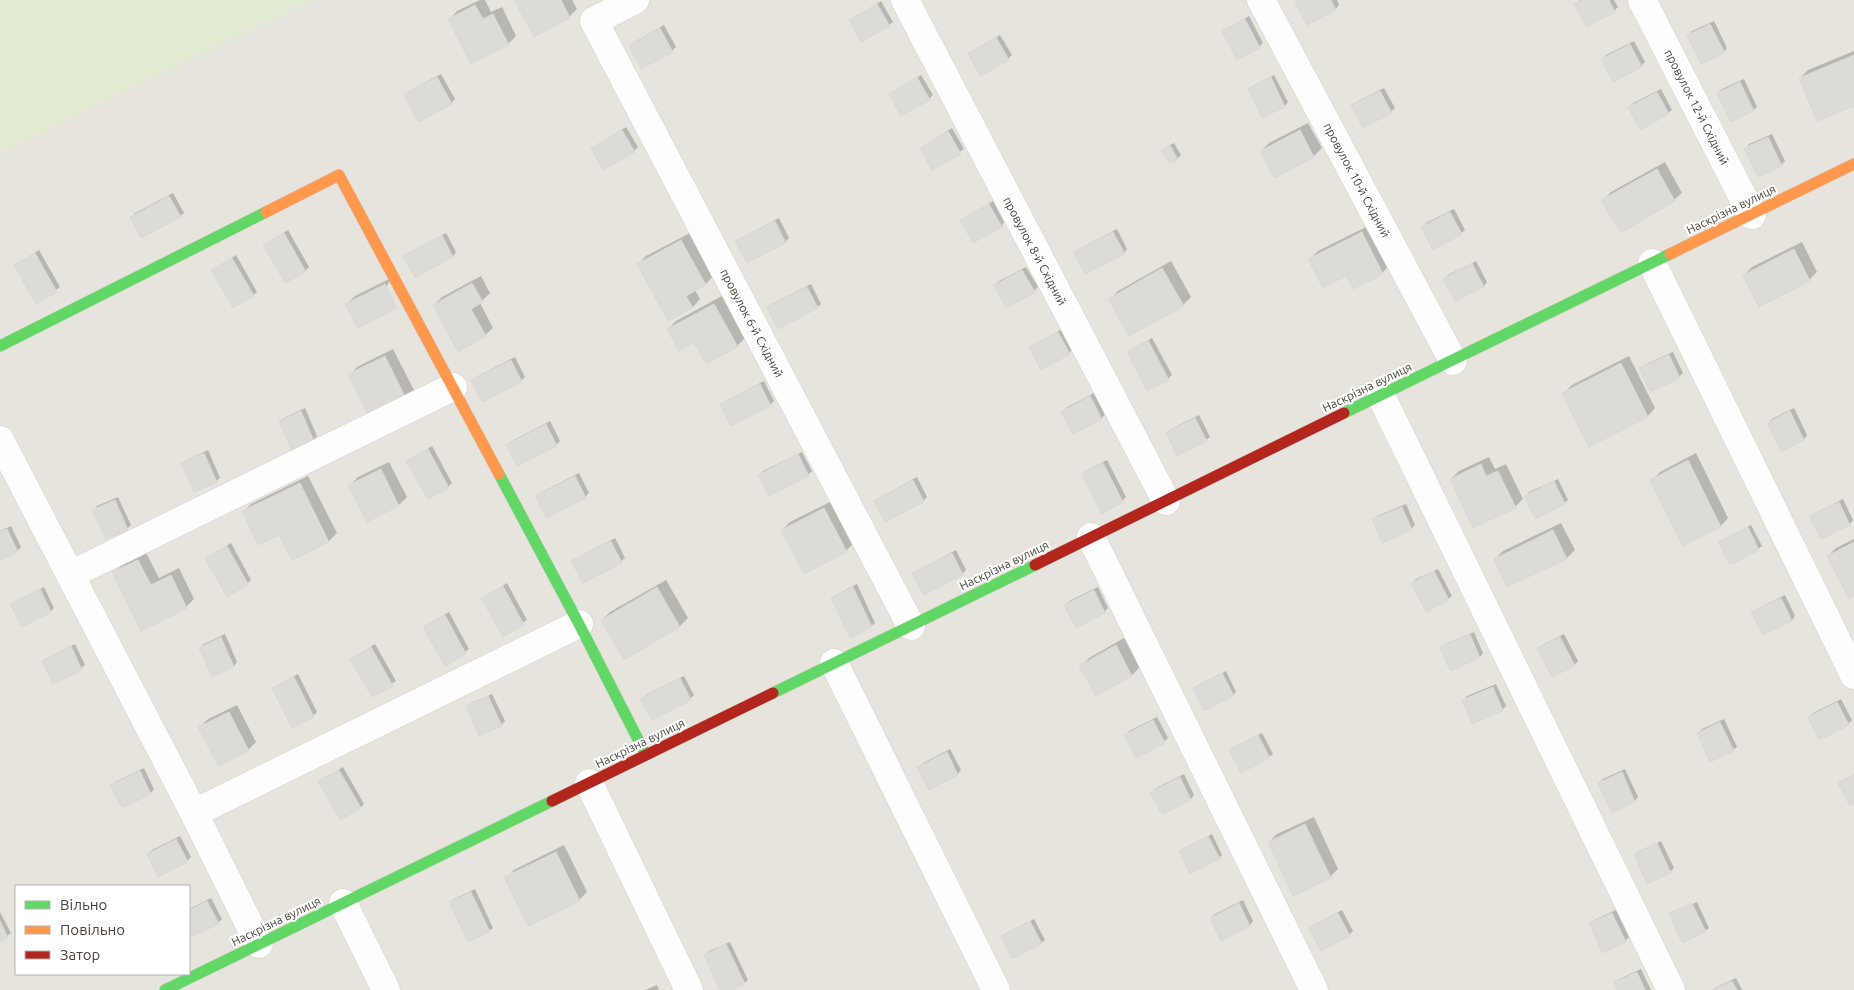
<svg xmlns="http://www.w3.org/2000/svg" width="1854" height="990" font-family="Ubuntu,sans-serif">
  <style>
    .residential { fill: #e7e4dd; fill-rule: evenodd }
    .green { fill: #e0ebd2 }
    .shadow { fill: #0003 }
    .building { fill: #dddbd7; stroke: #dbd9d5 }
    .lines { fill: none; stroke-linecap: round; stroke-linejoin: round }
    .street-casing { stroke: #d1d0cc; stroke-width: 29 }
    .fast-casing { stroke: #d2cfc6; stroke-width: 12 }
    .slow-casing { stroke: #d2cfc6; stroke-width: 12 }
    .jam-casing { stroke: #d2cfc6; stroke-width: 12 }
    .street { stroke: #fdfdfd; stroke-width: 28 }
    .fast { stroke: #63d668; stroke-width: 11 }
    .slow { stroke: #ff974d; stroke-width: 11 }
    .jam { stroke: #b3261e; stroke-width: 11 }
    .labels { text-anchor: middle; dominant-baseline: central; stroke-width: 4; stroke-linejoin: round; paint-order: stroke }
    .street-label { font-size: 12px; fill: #49443b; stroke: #fff }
  </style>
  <rect width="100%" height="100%" fill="#f3f2ef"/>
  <path class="residential" d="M312 0H1854V990H0V153ZM16 886H189V974H16Z"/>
  <path class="green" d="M0 0H312L0 153Z"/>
  <path class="shadow" d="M480 0H485L491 12 502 7 516 36 508 44 450 19 457 11Z
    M515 0H572L577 9 569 17Z
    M1299 0H1337L1339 5 1336 9 1308 24 1297 3Z
    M1580 0H1614L1618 7 1614 11 1575 4Z
    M881 1 893 22 889 25 850 21Z
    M1249 16 1263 43 1259 47 1224 31Z
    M1714 21 1727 48 1724 52 1689 35 1692 31Z
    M664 25 676 47 672 51 642 67 630 45 634 42Z
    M1000 35 1012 55 1008 59 969 54Z
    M1634 41 1645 62 1641 66 1602 59 1606 55Z
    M1854 51V104L1800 78 1808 70Z
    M441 74 455 99 451 103 405 95 409 91Z
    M921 75 933 95 929 99 890 94Z
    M1274 75 1288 102 1285 106 1263 116 1249 89 1253 86Z
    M1744 79 1757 107 1753 110 1718 93 1722 89Z
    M1384 88 1395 108 1391 112 1353 106 1356 102Z
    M1661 89 1672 110 1668 113 1630 107 1633 103Z
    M1308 123 1322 148 1314 156 1275 176 1261 151 1269 143Z
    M626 127 638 147 634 151 592 148Z
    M952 128 964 149 933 168 921 148Z
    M1772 134 1785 161 1781 165 1746 148 1749 144Z
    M1174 143 1181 155 1177 159 1166 147Z
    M1665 162 1682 193 1674 200H1603L1611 192Z
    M173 193 184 213 180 216 132 217 135 213Z
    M993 201 1004 222 1001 226 962 220Z
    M1454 209 1465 230 1461 233 1422 227 1426 223Z
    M779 218 789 238 785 242 747 261 737 241 741 238Z
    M1370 225 1390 265 1382 273 1347 274 1310 259 1318 251Z
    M1117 229 1127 249 1124 253H1075L1079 249Z
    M288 230 309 267 305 271 264 245Z
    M446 233 456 252 453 256 415 276 404 257 408 253Z
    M690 233 713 276 706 284 695 290 700 299 693 307 669 319 638 264 646 256Z
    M1802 242 1817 272 1809 280 1744 275 1752 267Z
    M39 250 60 287 37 302 16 265Z
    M236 255 257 292 253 295 213 270Z
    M1171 261 1191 297 1183 305 1110 299 1118 291Z
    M1476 261 1487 282 1484 286 1456 300 1445 279 1448 275Z
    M1026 267 1038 287 1034 291 995 285 999 281Z
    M481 276 490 293 480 303 493 328 485 335 434 305 442 297Z
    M393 277 358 327 347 304 355 296Z
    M811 284 821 304 817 307 769 308 772 304Z
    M722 296 745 338 737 346 695 341 668 329 676 321Z
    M1062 329 1073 349 1069 353 1030 348Z
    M1152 338 1172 375 1168 379 1148 389 1128 352Z
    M393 349 415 392 407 400 350 375 357 367Z
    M1673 352 1683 373 1679 377 1641 369 1644 365Z
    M1629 356 1655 408 1648 416 1564 393 1572 385Z
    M515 357 525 377 521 381H473L476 377Z
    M764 381 774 401 770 405H722L726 401Z
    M1094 393 1105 414 1102 418 1074 432 1063 412 1066 408Z
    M305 408 317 436 313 440 293 449 280 421 284 418Z
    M1794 408 1807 435 1804 439 1782 450 1768 423 1772 419Z
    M1199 415 1210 437 1206 440 1167 433 1171 429Z
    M550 421 560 441 556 445H508L512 441Z
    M432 446 452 483 448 487 408 461Z
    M208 450 220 478 216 481 183 463 187 460Z
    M802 452 812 471 808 475H760L763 471Z
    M1696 453 1728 518 1721 526 1652 480 1660 472Z
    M1489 457 1495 469 1506 464 1523 499 1515 507 1451 479 1459 471Z
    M1107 460 1126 497 1122 501 1083 474 1086 471Z
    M389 462 407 497 399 505 368 521 350 485 358 477Z
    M579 473 589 493 585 497 537 496 540 493Z
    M308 476 337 533 329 541 280 533 243 512 251 504Z
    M917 477 927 497 923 501H875L879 498Z
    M1558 479 1568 500 1564 503 1526 496 1529 492Z
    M118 497 131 525 127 529 94 510 97 506Z
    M1843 499 1853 520 1850 524 1822 538 1811 517 1815 513Z
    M832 501 854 543 846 551 782 530 790 522Z
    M1406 504 1415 525 1411 529 1373 519 1377 516Z
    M1561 523 1575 550 1567 558 1508 586 1495 559 1503 551Z
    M1751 525 1762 546 1758 549 1720 542 1724 539Z
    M11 526 21 547 17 551 0 559V531Z
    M615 538 625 558 621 561 583 581 573 562 577 558Z
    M1854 539V595L1828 556 1836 548Z
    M231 543 251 580 248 583 207 558Z
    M956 550 966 570 962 574H914L918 570Z
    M146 553 159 578 179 568 194 599 186 607 114 573 122 565Z
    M1438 569 1452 596 1448 599 1412 583 1416 579Z
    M666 580 688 618 680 626 624 658 602 620 610 612Z
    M507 583 527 620 504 635 483 598Z
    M857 584 875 623 871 626 832 598 836 595Z
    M44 587 54 608 51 611 12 604 16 601Z
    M1098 587 1108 608 1104 612 1066 605 1069 601Z
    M1785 595 1795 616 1792 620 1764 634 1753 613 1757 609Z
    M449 612 469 649 446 664 425 627Z
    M1474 632 1483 653 1480 657 1451 670 1441 647 1445 644Z
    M225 634 237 662 234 666 213 675 200 648 204 644Z
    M1564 634 1578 661 1574 665 1538 648 1542 645Z
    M1124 638 1140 667 1132 675 1097 694 1081 666 1089 658Z
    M75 644 85 665 81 668 54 683 43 662 47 658Z
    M375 644 396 681 373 696 352 659Z
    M1226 671 1236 692 1233 695 1194 688 1198 685Z
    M298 674 317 712 313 716 293 726 274 688 278 685Z
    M684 676 694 695 690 699 652 718 642 699 646 695Z
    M1496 684 1506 706 1502 710 1464 700 1467 696Z
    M492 694 505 721 501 725 467 707 471 703Z
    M1841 699 1852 720 1848 724 1809 717 1813 713Z
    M237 705 256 742 248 750 200 727 208 719Z
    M1157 717 1168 738 1164 742 1126 735 1129 731Z
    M1724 719 1737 747 1733 750 1698 733 1702 729Z
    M1262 733 1273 754 1269 757 1230 750 1234 747Z
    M950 749 961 770 958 774 929 788 919 767 923 763Z
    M343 767 364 804 361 807 320 782Z
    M144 768 154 789 151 793 122 807 112 786 115 782Z
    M1625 769 1638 797 1635 801 1612 811 1599 783 1603 779Z
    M1184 774 1194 795 1191 799 1163 813 1152 792 1156 788Z
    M1314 817 1338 869 1330 877 1269 842 1277 834Z
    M1212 834 1222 855 1219 858 1180 851 1184 848Z
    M180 836 191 857 187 861 148 854 152 850Z
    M1661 841 1674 868 1670 872 1635 855 1639 851Z
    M564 845 587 892 579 900 506 878 514 870Z
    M475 889 493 928 489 931 451 902 454 899Z
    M211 898 222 919 218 923 190 937 189 909Z
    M1243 900 1253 921 1250 925 1222 939 1211 918 1215 914Z
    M1697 902 1709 928 1705 931 1670 913 1673 911V913Z
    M1342 910 1353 931 1349 935 1311 928 1314 925Z
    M1616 910 1629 937 1625 941 1590 923 1594 920Z
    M0 912 11 933 0 941Z
    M1034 919 1045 940 1041 943 1002 936 1006 933Z
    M730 942 748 980 744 983 730 990H722L705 955 709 951Z
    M1641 969 1651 990H1619L1615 983 1619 979Z
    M1736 978 1742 990H1712L1714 988Z
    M657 985 659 990H645Z"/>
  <path class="building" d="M514 0H561L570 18 534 37Z
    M1300 0H1331L1336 10 1307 25 1295 2Z
    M1582 0H1609L1615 12 1586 27 1574 4Z
    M877 4 890 26 861 42 849 20Z
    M475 5 483 19 493 14 509 45 471 64 448 19Z
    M1245 19 1260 48 1237 60 1222 31Z
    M1710 24 1725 53 1701 64 1687 35Z
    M660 28 673 52 641 69 629 45Z
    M996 37 1009 60 980 76 968 53Z
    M1630 44 1642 67 1613 82 1601 59Z
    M1854 55V106L1817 121 1799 78Z
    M437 77 452 104 418 122 404 94Z
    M917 77 930 100 901 116 889 94Z
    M1271 77 1285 107 1262 118 1248 89Z
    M1740 82 1754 111 1731 122 1717 93Z
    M1380 91 1392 113 1363 128 1351 105Z
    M1657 92 1669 114 1640 130 1628 107Z
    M622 130 635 152 603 170 591 148Z
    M1300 130 1314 157 1274 178 1260 151Z
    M948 131 961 154 932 170 920 148Z
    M1768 137 1782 166 1758 177 1744 148Z
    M1170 145 1178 160 1170 164 1161 150Z
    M1657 169 1675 201 1621 233 1601 200Z
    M169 196 181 217 141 238 130 217Z
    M989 204 1002 227 973 243 960 220Z
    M1450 212 1462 234 1433 250 1421 227Z
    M775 221 786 243 747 263 735 241Z
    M1113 232 1125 254 1085 274 1073 252Z
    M1362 232 1383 274 1353 289 1346 276 1323 288 1308 259Z
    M284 233 306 272 285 283 263 245Z
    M442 235 453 257 415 278 403 256Z
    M681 240 706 285 686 296 693 308 668 321 637 264Z
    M1794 249 1810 281 1759 307 1743 275Z
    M35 253 57 292 36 304 14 265Z
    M232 258 254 296 233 308 211 270Z
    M1472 263 1484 287 1455 301 1443 279Z
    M1162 268 1184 306 1129 336 1108 299Z
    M1022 270 1035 292 1006 308 994 285Z
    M472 283 483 302 471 309 486 336 458 352 433 305Z
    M385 284 397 308 358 328 345 304Z
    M807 287 818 308 778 329 767 307Z
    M714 304 738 347 706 364 694 342 679 351 667 329Z
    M1058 332 1070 354 1041 370 1029 347Z
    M1148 340 1169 380 1147 391 1127 352Z
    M1669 355 1680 378 1650 392 1639 368Z
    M385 356 407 401 370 419 348 374Z
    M511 360 522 382 482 402 471 380Z
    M1621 363 1648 417 1589 447 1562 393Z
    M760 384 771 406 731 426 720 404Z
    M1090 396 1102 419 1073 434 1061 412Z
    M301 411 314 441 292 451 279 421Z
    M1790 411 1804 440 1781 452 1767 423Z
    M1195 418 1207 441 1177 456 1166 432Z
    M546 424 557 446 517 466 506 445Z
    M428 449 449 488 428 499 406 461Z
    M204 453 217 482 194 492 181 463Z
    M798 454 809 476 769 496 758 475Z
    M1688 460 1721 527 1683 546 1650 480Z
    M1103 463 1123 502 1102 514 1081 474Z
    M1481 464 1486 476 1498 471 1516 508 1473 528 1450 479Z
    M381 469 399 506 367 522 348 485Z
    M575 476 586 498 546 518 535 496Z
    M913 480 924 502 885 522 874 501Z
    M1554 481 1565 504 1535 519 1524 496Z
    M300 483 329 542 292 560 279 535 258 545 242 511Z
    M115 500 128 530 106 539 92 510Z
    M1839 502 1850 525 1821 539 1809 516Z
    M1402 507 1412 530 1382 543 1372 519Z
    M824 508 847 552 804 574 781 530Z
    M1748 527 1759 550 1730 565 1718 542Z
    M7 529 18 552 0 561V532Z
    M1553 530 1567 559 1507 587 1494 559Z
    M611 541 622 563 583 583 571 561Z
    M1854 542V596L1849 599 1827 556Z
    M227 546 248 584 227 597 205 558Z
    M952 553 963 575 924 595 912 573Z
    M138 560 151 585 171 575 187 608 141 631 112 572Z
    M1434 571 1449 600 1426 612 1411 583Z
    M503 586 524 625 503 637 481 598Z
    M657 587 680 627 624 660 601 620Z
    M853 587 872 627 850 638 831 598Z
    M40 589 51 612 22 627 10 604Z
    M1094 590 1105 613 1076 628 1064 605Z
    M1781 598 1792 621 1763 635 1751 612Z
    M445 615 466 654 445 666 423 627Z
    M1470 634 1480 658 1450 671 1440 647Z
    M221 637 234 667 212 677 199 648Z
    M1560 637 1575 666 1552 677 1537 648Z
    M1116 645 1132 676 1096 696 1079 666Z
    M71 646 82 670 53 684 42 661Z
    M371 647 393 686 372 697 350 659Z
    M1222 673 1234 696 1204 711 1193 688Z
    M294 677 314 717 292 728 272 688Z
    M680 678 691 700 652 720 640 699Z
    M1493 687 1503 711 1472 724 1462 700Z
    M488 696 502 726 479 736 466 706Z
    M1837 702 1849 725 1819 740 1808 717Z
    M229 712 249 751 218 766 198 727Z
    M1153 720 1165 743 1136 758 1124 735Z
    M1720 722 1734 751 1710 762 1697 733Z
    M1258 735 1270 758 1241 773 1229 750Z
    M947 752 958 775 929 790 917 767Z
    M339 770 361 808 340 820 318 781Z
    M140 771 151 794 122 808 110 785Z
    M1622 772 1635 802 1612 813 1598 783Z
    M1854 774V803L1850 806 1838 783Z
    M1180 777 1191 800 1162 815 1150 792Z
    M1305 824 1331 878 1293 896 1268 842Z
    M1208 836 1220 859 1190 874 1179 851Z
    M176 839 188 862 158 877 147 854Z
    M1657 843 1671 873 1647 884 1634 854Z
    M556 852 580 901 528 926 504 877Z
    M471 892 490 932 468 942 449 902Z
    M207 901 219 924 189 938V910Z
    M1239 903 1250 926 1221 941 1210 918Z
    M1692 903 1706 932 1682 943 1669 913Z
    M1338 913 1350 936 1321 951 1309 928Z
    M1612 913 1626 942 1602 953 1589 923Z
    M0 921 8 938 0 942Z
    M1030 921 1042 944 1012 959 1001 936Z
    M726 944 745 984 733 990H720L704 955Z
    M1637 972 1645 990H1617L1614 982Z
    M1732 981 1737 990H1711Z"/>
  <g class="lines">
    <g class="street-casing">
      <path id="street" d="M635 0 594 21 911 626
        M905 0 1166 501
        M1261 0 1453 361
        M1642 0 1752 215
        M1652 263 1854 675
        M1381 396 1671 990
        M0 440 194 813 259 944
        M1091 537 1314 990
        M70 575 453 387
        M834 663 996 990
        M589 783 689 990
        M194 813 579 624
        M343 903 386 990"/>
    </g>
    <g class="fast-casing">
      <path id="fast" d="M0 346 266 212
        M1344 413 1670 254
        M499 474 579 624 646 755
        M773 693 1035 565
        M165 990 552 801"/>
    </g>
    <g class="slow-casing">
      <path id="slow" d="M266 212 339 175 499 474
        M1670 254 1854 164"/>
    </g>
    <g class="jam-casing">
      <path id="jam" d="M1035 565 1344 413
        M552 801 773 693"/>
    </g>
    <use href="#street" class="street"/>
    <use href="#fast" class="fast"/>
    <use href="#slow" class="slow"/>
    <use href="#jam" class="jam"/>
  </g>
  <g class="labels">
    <g class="street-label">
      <text transform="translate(1697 107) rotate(63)">провулок 12-й Східний</text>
      <text transform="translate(1357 180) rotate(62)">провулок 10-й Східний</text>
      <text transform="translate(1731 209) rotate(-26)">Наскрізна вулиця</text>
      <text transform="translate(1035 251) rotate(62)">провулок 8-й Східний</text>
      <text transform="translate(752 323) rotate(62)">провулок 6-й Східний</text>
      <text transform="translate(1367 387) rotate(-26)">Наскрізна вулиця</text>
      <text transform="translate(1004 565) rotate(-26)">Наскрізна вулиця</text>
      <text transform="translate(640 743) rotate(-26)">Наскрізна вулиця</text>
      <text transform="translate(276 921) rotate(-26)">Наскрізна вулиця</text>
    </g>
  </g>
  <rect x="15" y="885" width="175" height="90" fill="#ffffff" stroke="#b6b4b1"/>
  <rect x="25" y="901" width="25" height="8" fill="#63d668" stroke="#b6b4b1"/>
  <text x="60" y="910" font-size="15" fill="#49443b">Вільно</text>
  <rect x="25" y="926" width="25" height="8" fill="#ff974d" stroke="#b6b4b1"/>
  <text x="60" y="935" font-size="15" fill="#49443b">Повільно</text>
  <rect x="25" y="951" width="25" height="8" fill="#b3261e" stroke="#b6b4b1"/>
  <text x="60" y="960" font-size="15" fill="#49443b">Затор</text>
</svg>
